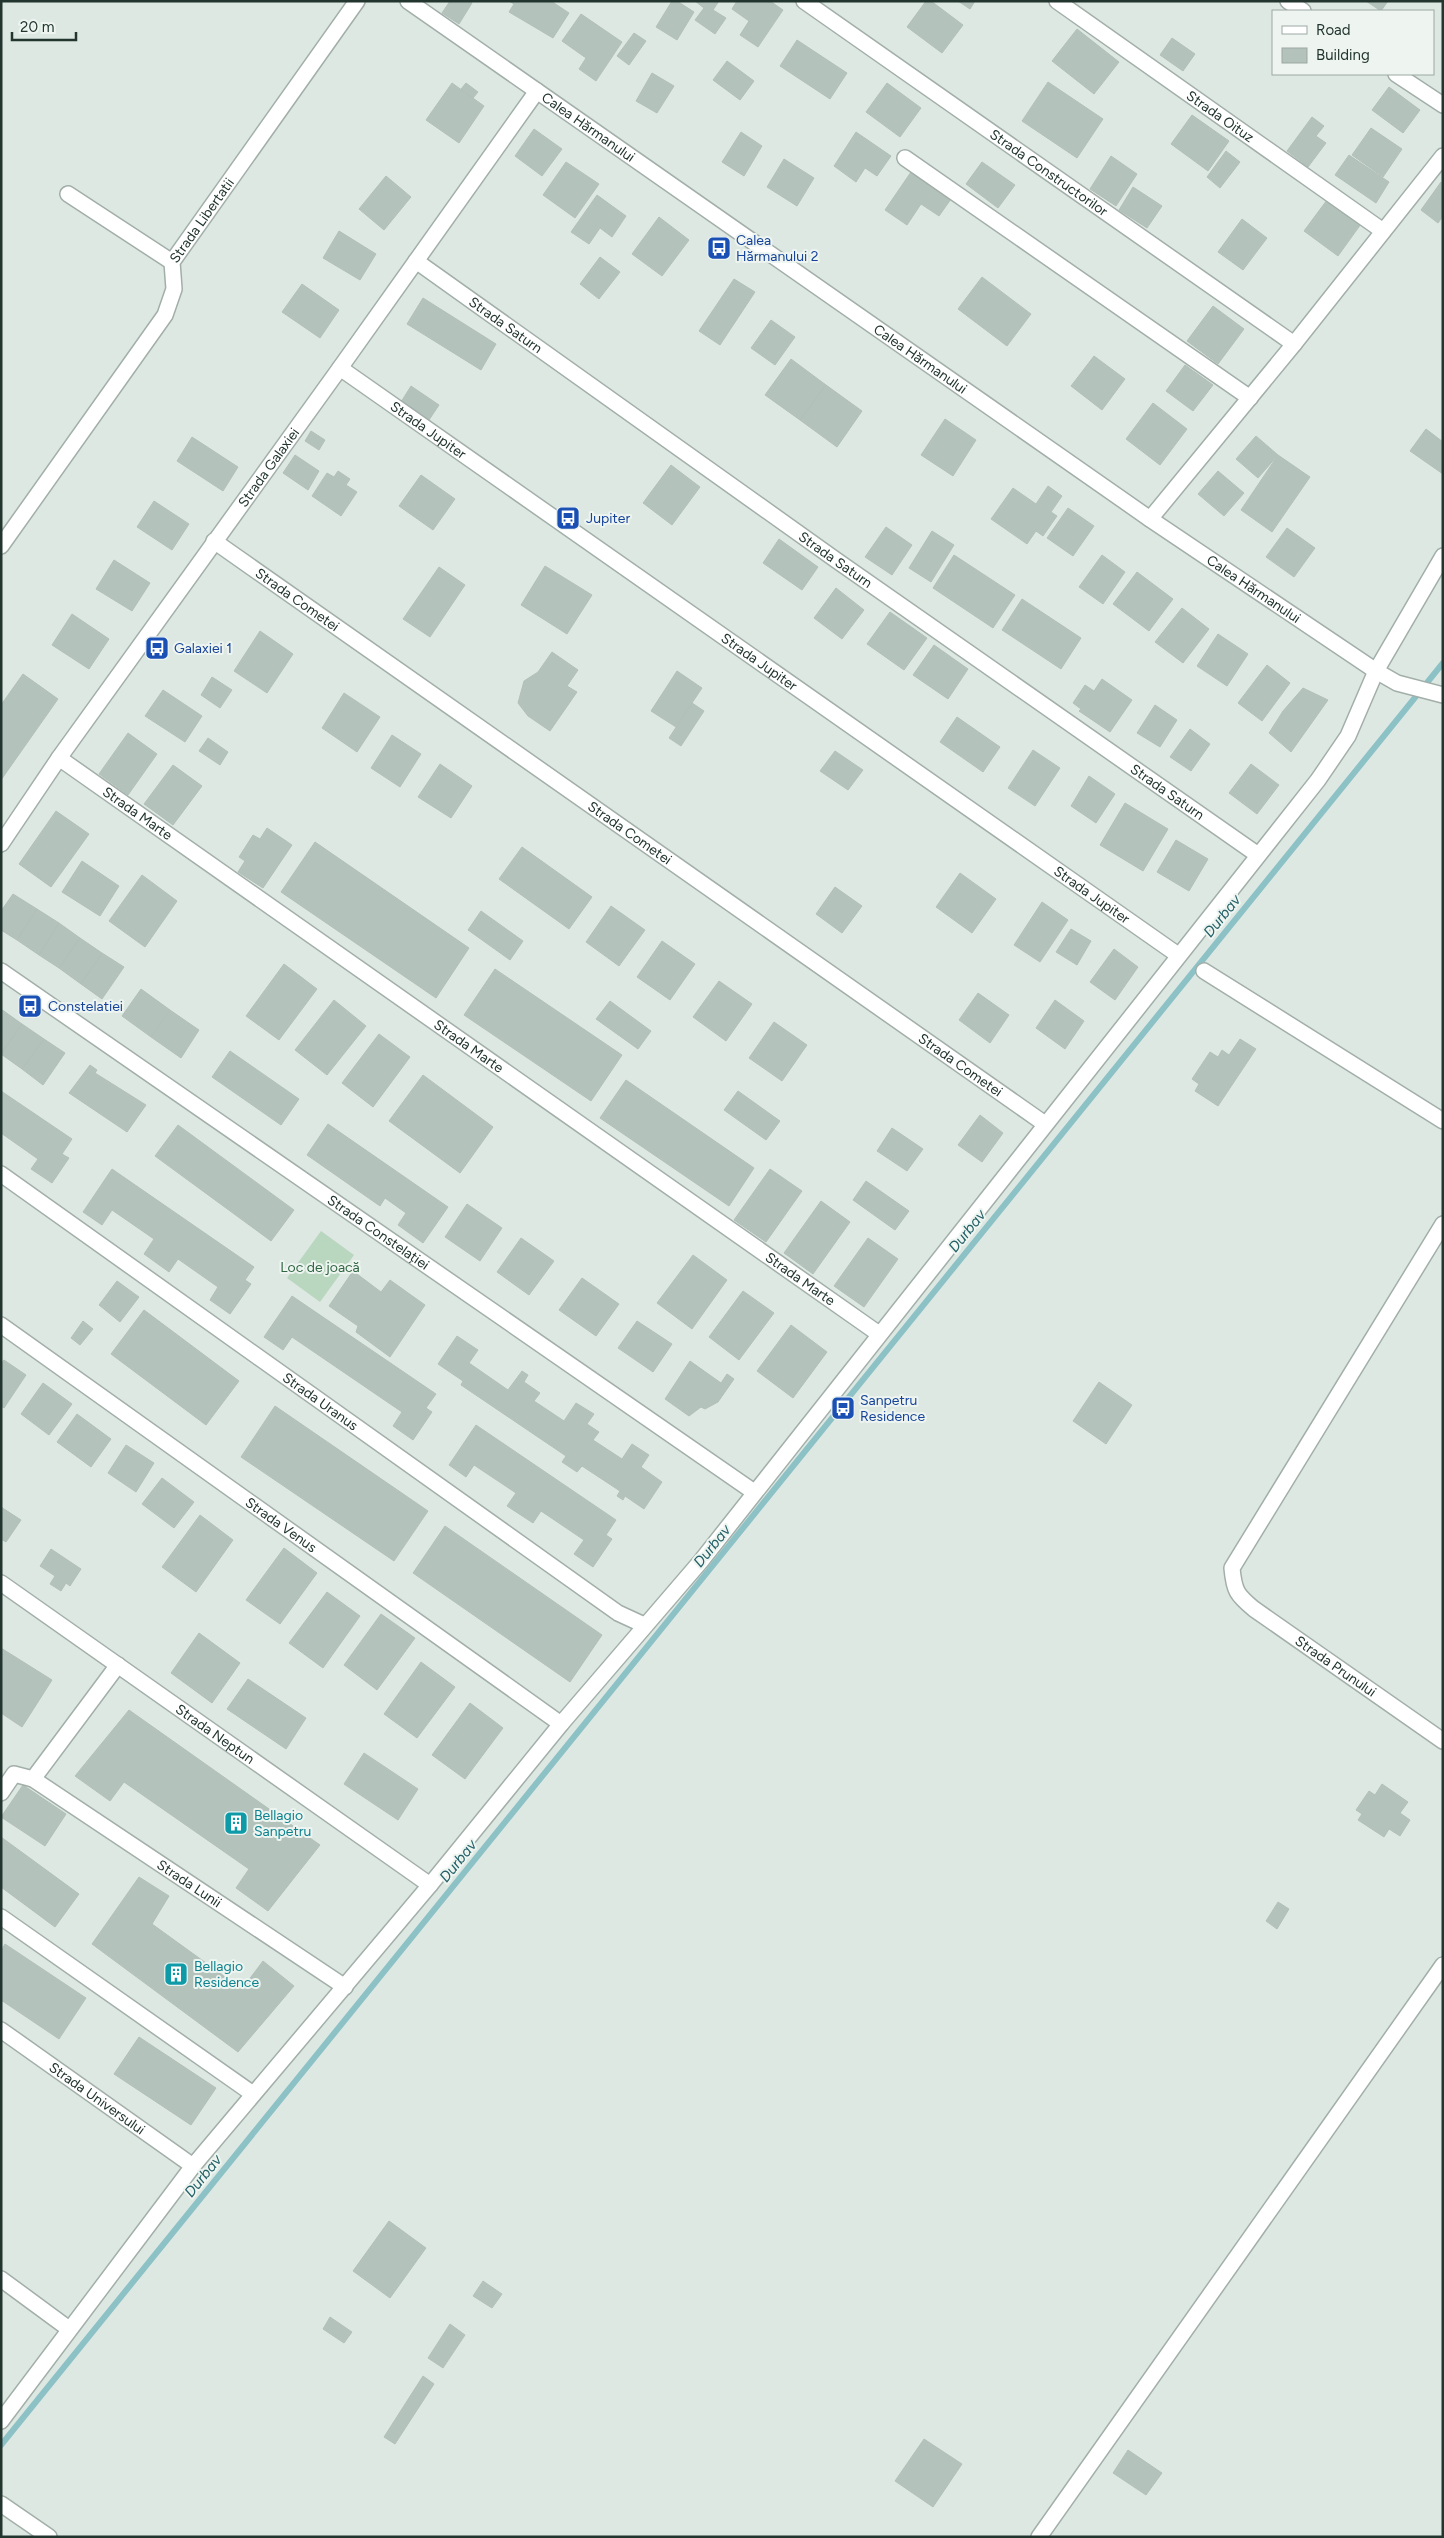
<svg xmlns="http://www.w3.org/2000/svg" width="1444" height="2538" font-family="Figtree,sans-serif">
  <style>
    .green { fill: #b9d6bf }
    .lines { fill: none; stroke-linecap: round; stroke-linejoin: round }
    .stream { stroke: #8cc1c6; stroke-width: 6 }
    .building { fill: #b4c2bc; stroke: #b2c0b9 }
    .minor-casing { stroke: #a2afa9; stroke-width: 18 }
    .tertiary-casing { stroke: #a2afa9; stroke-width: 18 }
    .minor { stroke: #fff; stroke-width: 15 }
    .tertiary { stroke: #fff; stroke-width: 15 }
    .labels { text-anchor: middle; dominant-baseline: central; stroke-width: 4; stroke-linejoin: round; paint-order: stroke }
    .street-label { font-size: 14px; fill: #22352f; stroke: #eef5f1 }
    .transit-label { font-size: 14px; fill: #164399; stroke: #eef5f1; text-anchor: start }
    .park-label { font-size: 14px; fill: #316643; stroke: #eef5f1 }
    .culture-label { font-size: 14px; fill: #0d838f; stroke: #eef5f1; text-anchor: start }
    .water-label { font-size: 15px; font-style: italic; fill: #246168; stroke: #eef5f1 }
  </style>
  <rect width="100%" height="100%" fill="#dee8e3"/>
  <path class="green" d="M321 1231 354 1255 320 1302 287 1278Z"/>
  <g class="lines">
    <path class="stream" d="M1 2445 1443 663"/>
  </g>
  <path class="building" d="M450 1H469L472 3 459 24 442 13Z
    M509 1H551L569 13 553 38 509 12 514 4Z
    M672 1H677L694 12 677 40 656 27Z
    M695 1H719L713 10 726 18 715 34 695 20 704 8Z
    M737 1H770L783 10 758 47 740 35 749 21 732 9Z
    M926 1H931L963 25 942 53 907 27Z
    M958 1H975L970 9Z
    M1366 1H1388L1381 11Z
    M581 14 622 42 596 81 579 69 586 58 562 41Z
    M1077 29 1119 62 1094 94 1052 61Z
    M634 33 646 41 629 65 617 56Z
    M1172 38 1195 54 1183 71 1160 55Z
    M797 40 847 73 830 99 780 66Z
    M727 61 754 81 740 100 713 80Z
    M652 73 674 86 657 113 636 101Z
    M1048 82 1103 119 1077 158 1022 121Z
    M452 83 484 106 459 143 426 120Z
    M466 83 478 92 473 98 461 89Z
    M887 83 921 108 900 137 866 112Z
    M1389 87 1420 110 1403 133 1372 110Z
    M1192 115 1229 141 1208 171 1171 144Z
    M1312 117 1324 126 1316 136 1326 143 1308 167 1287 151Z
    M1371 128 1402 149 1383 177 1352 155Z
    M534 129 562 149 542 176 515 156Z
    M741 132 762 146 744 176 722 162Z
    M856 132 891 156 877 176 865 168 856 182 834 166Z
    M1226 151 1240 162 1220 188 1207 177Z
    M1349 155 1389 182 1376 203 1335 175Z
    M1111 156 1137 174 1116 206 1090 189Z
    M784 159 814 178 797 206 767 187Z
    M566 162 599 184 575 218 543 195Z
    M982 162 1015 185 998 208 966 184Z
    M911 172 951 199 939 216 921 204 907 225 885 210Z
    M386 176 411 197 384 230 359 209Z
    M1441 182 1443 216 1438 223 1421 210Z
    M1133 187 1162 206 1147 228 1119 210Z
    M597 195 626 216 612 237 600 228 589 244 571 232Z
    M1327 200 1361 224 1338 256 1304 231Z
    M659 217 689 240 662 276 632 254Z
    M1242 219 1267 238 1243 270 1218 252Z
    M339 231 376 254 360 280 323 258Z
    M600 257 620 272 599 299 580 284Z
    M982 277 1031 314 1007 346 958 309Z
    M734 279 755 292 720 345 699 331Z
    M302 284 339 310 320 338 282 312Z
    M423 298 496 344 481 370 407 324Z
    M1213 306 1244 329 1218 364 1187 341Z
    M771 320 795 337 775 365 751 348Z
    M1094 356 1125 379 1102 410 1071 386Z
    M791 359 826 385 800 420 765 395Z
    M1185 365 1213 385 1193 411 1166 391Z
    M826 385 862 411 837 447 800 420Z
    M411 386 439 405 429 420 401 402Z
    M1153 403 1187 429 1160 465 1126 439Z
    M945 419 976 440 953 476 921 455Z
    M1426 429 1443 442V474L1410 451Z
    M311 431 325 440 319 450 305 441Z
    M1256 436 1278 455 1258 478 1236 459Z
    M192 437 238 467 223 491 177 461Z
    M295 455 319 471 308 490 283 473Z
    M1278 455 1310 477 1272 532 1241 510Z
    M671 465 700 487 672 525 643 503Z
    M338 471 350 479 346 485 357 492 341 516 312 496 327 473 334 477Z
    M1218 471 1244 493 1224 516 1198 494Z
    M421 475 455 499 433 530 399 506Z
    M1048 486 1062 496 1051 512 1057 516 1043 536 1036 531 1027 544 991 519 1013 488 1036 504Z
    M154 501 189 524 172 550 137 527Z
    M1068 508 1094 526 1073 556 1047 538Z
    M886 527 912 545 892 575 865 557Z
    M1287 528 1315 548 1294 577 1266 557Z
    M932 531 954 545 931 582 909 568Z
    M779 539 818 567 802 590 763 563Z
    M954 555 1015 595 993 628 933 588Z
    M1102 555 1125 572 1103 604 1079 587Z
    M114 560 150 583 132 611 96 589Z
    M545 566 592 595 567 634 521 605Z
    M439 567 465 585 430 637 403 619Z
    M1137 572 1173 599 1149 631 1113 604Z
    M836 588 864 610 842 639 814 618Z
    M1022 599 1081 638 1061 669 1002 630Z
    M1182 608 1209 629 1183 663 1155 642Z
    M890 612 927 638 904 670 867 644Z
    M72 614 109 639 89 669 52 645Z
    M260 631 293 654 267 693 234 671Z
    M1218 634 1248 654 1227 686 1197 666Z
    M934 645 968 669 948 699 913 675Z
    M552 652 578 670 567 686 577 692 550 731 528 716 518 703 524 681 538 672Z
    M1267 665 1290 683 1262 721 1238 703Z
    M677 671 702 688 676 727 651 711Z
    M23 674 58 699 1 780V705Z
    M212 677 232 690 220 708 201 695Z
    M1102 679 1132 700 1110 732 1079 711 1081 709 1073 703 1085 685 1094 691Z
    M1303 688 1328 700 1291 752 1269 733 1283 711Z
    M163 690 202 716 185 742 145 716Z
    M344 693 380 717 357 752 322 728Z
    M692 703 704 711 681 746 669 738Z
    M1155 705 1177 720 1160 747 1137 733Z
    M957 717 1000 747 983 772 940 742Z
    M1190 729 1210 744 1191 771 1170 757Z
    M128 733 157 754 128 795 99 774Z
    M392 735 421 754 400 787 371 768Z
    M208 738 228 752 220 765 199 751Z
    M1033 750 1060 768 1035 806 1008 788Z
    M835 751 863 770 848 790 820 771Z
    M440 764 472 786 451 818 418 797Z
    M1251 764 1279 785 1257 814 1229 793Z
    M173 765 202 786 173 825 144 804Z
    M1089 776 1115 794 1096 823 1071 806Z
    M1125 803 1168 829 1143 871 1100 845Z
    M56 811 89 834 51 887 19 864Z
    M267 828 292 845 263 888 238 872 245 861 239 857 253 835 260 839Z
    M1176 840 1208 859 1189 891 1157 872Z
    M315 842 469 948 436 998 281 892Z
    M522 847 592 897 569 929 499 879Z
    M82 861 119 886 100 916 62 892Z
    M960 873 996 899 972 933 936 907Z
    M142 875 177 901 145 947 109 921Z
    M835 887 862 906 842 933 816 914Z
    M13 894 37 909 17 940 1 930V911Z
    M1042 902 1068 920 1040 962 1014 945Z
    M611 906 645 930 619 966 586 942Z
    M37 909 59 923 39 955 17 940Z
    M481 911 523 941 510 960 468 930Z
    M59 923 80 938 59 968 39 955Z
    M1071 929 1091 941 1077 965 1056 952Z
    M80 938 102 953 81 984 59 968Z
    M662 941 695 964 670 1000 637 977Z
    M1114 949 1138 967 1115 1000 1090 982Z
    M102 953 124 967 102 999 81 984Z
    M284 964 317 989 279 1040 246 1016Z
    M495 969 622 1055 591 1101 464 1015Z
    M719 981 752 1004 726 1041 693 1017Z
    M141 989 170 1010 151 1037 122 1016Z
    M978 993 1009 1015 990 1043 959 1020Z
    M334 1000 366 1026 327 1075 295 1050Z
    M1055 1000 1084 1021 1065 1049 1036 1028Z
    M610 1001 651 1031 638 1049 596 1019Z
    M1 1009 22 1024 1 1054Z
    M170 1010 199 1030 181 1058 151 1037Z
    M774 1022 807 1045 782 1081 749 1058Z
    M22 1024 44 1039 22 1069 1 1054Z
    M379 1034 410 1057 373 1107 342 1083Z
    M44 1039 65 1053 43 1085 22 1069Z
    M1240 1039 1256 1049 1218 1106 1195 1091 1199 1084 1192 1079 1210 1052 1218 1057 1222 1050 1229 1055Z
    M230 1051 299 1099 281 1125 212 1077Z
    M90 1065 97 1070 95 1073 146 1105 127 1132 69 1093Z
    M423 1075 493 1127 460 1173 389 1121Z
    M626 1080 754 1168 729 1206 600 1118Z
    M1 1091 72 1139 62 1154 69 1158 52 1183 31 1169 38 1159 1 1133Z
    M738 1091 780 1121 766 1140 724 1110Z
    M980 1115 1003 1133 982 1162 958 1145Z
    M328 1124 448 1207 423 1243 398 1225 406 1213 385 1198 380 1206 307 1155Z
    M178 1125 294 1210 271 1241 155 1156Z
    M892 1128 923 1149 907 1171 877 1151Z
    M112 1169 254 1267 245 1280 251 1284 230 1314 210 1300 218 1287 178 1259 169 1272 144 1254 154 1239 112 1210 102 1225 83 1212Z
    M770 1169 802 1191 766 1242 734 1220Z
    M866 1181 909 1211 895 1230 853 1200Z
    M821 1201 850 1222 813 1274 784 1253Z
    M467 1204 502 1228 480 1261 445 1237Z
    M521 1238 554 1261 529 1295 497 1272Z
    M868 1238 898 1259 864 1307 834 1286Z
    M693 1255 727 1280 692 1329 657 1303Z
    M353 1271 381 1292 390 1280 425 1305 390 1357 356 1332 358 1326 329 1306Z
    M582 1278 619 1304 596 1336 559 1310Z
    M117 1281 139 1297 120 1322 99 1305Z
    M743 1291 774 1313 739 1360 709 1337Z
    M292 1296 436 1394 426 1408 432 1412 413 1440 393 1426 402 1412 292 1337 283 1350 264 1337Z
    M144 1310 239 1381 206 1425 111 1354Z
    M83 1321 93 1329 80 1345 71 1338Z
    M637 1321 672 1344 653 1372 618 1348Z
    M791 1325 827 1352 793 1398 757 1371Z
    M457 1336 478 1350 469 1363 508 1390 522 1371 528 1375 524 1382 540 1393 534 1401 564 1421 576 1403 594 1414 587 1424 599 1432 593 1440 622 1459 632 1444 649 1455 641 1467 662 1482 644 1509 625 1496 623 1500 617 1496 620 1491 582 1466 577 1472 562 1462 566 1456 461 1385 463 1381 438 1364Z
    M4 1360 26 1375 4 1408 1 1406V1364Z
    M690 1361 721 1383 727 1374 734 1379 718 1402 705 1409 701 1407 689 1416 665 1399Z
    M1099 1382 1132 1405 1106 1444 1073 1421Z
    M43 1383 72 1404 49 1435 21 1414Z
    M275 1406 428 1511 394 1561 241 1457Z
    M77 1414 111 1439 91 1467 57 1442Z
    M476 1425 616 1520 606 1535 612 1539 593 1567 574 1554 584 1540 541 1511 533 1523 507 1506 516 1493 474 1465 466 1477 449 1465Z
    M126 1445 154 1463 136 1492 108 1473Z
    M162 1478 194 1502 174 1528 142 1504Z
    M1 1507 21 1520 6 1542 1 1539Z
    M200 1515 233 1540 196 1592 162 1567Z
    M445 1526 602 1635 570 1682 413 1573Z
    M284 1548 317 1573 280 1624 246 1600Z
    M51 1549 81 1569 70 1586 66 1583 61 1591 50 1584 55 1576 40 1566Z
    M327 1592 360 1616 323 1668 289 1643Z
    M381 1614 415 1638 377 1690 344 1665Z
    M199 1633 240 1663 212 1703 171 1673Z
    M1 1648 52 1680 22 1727 1 1713Z
    M421 1662 455 1687 417 1738 384 1714Z
    M248 1679 306 1718 286 1749 227 1709Z
    M470 1703 503 1728 465 1779 432 1755Z
    M129 1710 320 1845 268 1911 236 1888 249 1869 124 1782 110 1801 75 1776Z
    M364 1753 418 1789 398 1820 344 1784Z
    M1382 1784 1408 1802 1400 1813 1410 1820 1400 1836 1389 1829 1384 1837 1358 1820 1362 1814 1356 1810 1369 1791 1375 1795Z
    M23 1785 66 1814 45 1846 1 1817Z
    M1 1837 79 1894 55 1927 1 1887Z
    M139 1877 169 1896 152 1924 242 1989 263 1961 294 1986 238 2052 92 1944Z
    M1278 1902 1289 1909 1277 1929 1266 1921Z
    M5 1944 86 1998 59 2039 1 2000V1951Z
    M139 2037 216 2088 191 2125 114 2074Z
    M389 2221 426 2248 390 2298 353 2271Z
    M483 2281 502 2294 492 2308 473 2296Z
    M330 2317 352 2332 344 2343 323 2329Z
    M450 2324 465 2335 443 2368 428 2358Z
    M423 2376 434 2384 395 2444 384 2437Z
    M924 2439 962 2464 933 2507 895 2481Z
    M1128 2450 1162 2473 1146 2495 1113 2473Z"/>
  <g class="lines">
    <g class="minor-casing">
      <g id="minor">
        <path id="s1" d="M804 1 1294 344"/>
        <path id="s2" d="M1057 1 1383 231"/>
        <path d="M1288 1 1303 11"/>
        <path d="M1396 74 1443 105"/>
        <path d="M905 158 1250 398"/>
        <path d="M68 194 172 262"/>
        <path id="s3" d="M416 261 836 560 1258 855"/>
        <path id="s4" d="M340 368 1178 955"/>
        <path d="M1150 519 1294 344 1443 156"/>
        <path id="s5" d="M214 541 1045 1124"/>
        <path id="s6" d="M1 546 165 315 174 289 172 262 357 1"/>
        <path id="s7" d="M59 758 879 1334"/>
        <path id="s8" d="M1 844 59 758 340 368 537 91"/>
        <path id="s9" d="M1 971 754 1492"/>
        <path d="M1204 971 1443 1121"/>
        <path id="s10" d="M1 1174 618 1613 644 1625"/>
        <path id="s11" d="M1443 1224 1232 1568C1234 1591 1237 1595 1254 1609L1443 1741"/>
        <path id="s12" d="M1 1325 561 1724"/>
        <path id="s13" d="M1 1583 430 1885"/>
        <path id="s14" d="M33 1779 345 1987"/>
        <path d="M1 1793 14 1774 33 1779 118 1665"/>
        <path d="M1 1917 253 2094"/>
        <path id="s15" d="M1 2030 193 2166"/>
        <path d="M1 2279 69 2329"/>
        <path d="M1 2421 193 2166 430 1885 561 1724 701 1561 1318 780 1348 736 1376 671 1443 556"/>
        <path d="M1 2504 49 2537"/>
        <path d="M1039 2537 1443 1965"/>
      </g>
    </g>
    <g class="tertiary-casing">
      <g id="tertiary">
        <path id="s16" d="M408 1 1150 519 1376 671 1397 683 1443 695"/>
      </g>
    </g>
    <use href="#minor" class="minor"/>
    <use href="#tertiary" class="tertiary"/>
  </g>
  <defs>
    <g id="bus-square" transform="scale(1.25)"><rect x="-9" y="-9" width="18" height="18" rx="4" fill="#1a4fb4" stroke="#eef5f1"/><path d="M-5-6H5V4H4V6H2V4H-2V6H-4V4H-5ZM-3.5-4V0h7V-4ZM-3.5 1.2v1.5H-2V1.2ZM2 1.2v1.5H3.5V1.2Z" fill="#fff"/></g>
    <g id="building-square" transform="scale(1.25)"><rect x="-9" y="-9" width="18" height="18" rx="4" fill="#0f9aa8" stroke="#eef5f1"/><path d="M-4-6H4V6H1V3H-1V6H-4ZM-2.5-4.3h1.7v1.8h-1.7ZM.8-4.3h1.7v1.8H.8ZM-2.5-1h1.7V.8h-1.7ZM.8-1h1.7V.8H.8Z" fill="#fff"/></g>
  </defs>
  <g fill-rule="evenodd">
    <use href="#bus-square" x="719" y="248"/>
    <use href="#bus-square" x="568" y="518"/>
    <use href="#bus-square" x="157" y="648"/>
    <use href="#bus-square" x="30" y="1006"/>
    <use href="#bus-square" x="843" y="1408"/>
    <use href="#building-square" x="236" y="1823"/>
    <use href="#building-square" x="176" y="1974"/>
  </g>
  <g class="labels">
    <g class="street-label">
      <text stroke="none"><textPath href="#s2" startOffset="200">Strada Oituz</textPath></text>
      <text stroke="none"><textPath href="#s16" startOffset="220">Calea Hărmanului</textPath></text>
      <text stroke="none"><textPath href="#s1" startOffset="299">Strada Constructorilor</textPath></text>
      <text stroke="none"><textPath href="#s6" startOffset="389">Strada Libertatii</textPath></text>
      <text stroke="none"><textPath href="#s3" startOffset="110">Strada Saturn</textPath></text>
      <text stroke="none"><textPath href="#s16" startOffset="625">Calea Hărmanului</textPath></text>
      <text stroke="none"><textPath href="#s4" startOffset="108">Strada Jupiter</textPath></text>
      <text stroke="none"><textPath href="#s8" startOffset="462">Strada Galaxiei</textPath></text>
      <text stroke="none"><textPath href="#s3" startOffset="515">Strada Saturn</textPath></text>
      <text stroke="none"><textPath href="#s16" startOffset="1030">Calea Hărmanului</textPath></text>
      <text stroke="none"><textPath href="#s5" startOffset="102">Strada Cometei</textPath></text>
      <text stroke="none"><textPath href="#s4" startOffset="512">Strada Jupiter</textPath></text>
      <text stroke="none"><textPath href="#s3" startOffset="920">Strada Saturn</textPath></text>
      <text stroke="none"><textPath href="#s7" startOffset="96">Strada Marte</textPath></text>
      <text stroke="none"><textPath href="#s5" startOffset="508">Strada Cometei</textPath></text>
      <text stroke="none"><textPath href="#s4" startOffset="918">Strada Jupiter</textPath></text>
      <text stroke="none"><textPath href="#s7" startOffset="501">Strada Marte</textPath></text>
      <text stroke="none"><textPath href="#s5" startOffset="912">Strada Cometei</textPath></text>
      <text stroke="none"><textPath href="#s9" startOffset="459">Strada Constelației</textPath></text>
      <text stroke="none"><textPath href="#s7" startOffset="906">Strada Marte</textPath></text>
      <text stroke="none"><textPath href="#s10" startOffset="392">Strada Uranus</textPath></text>
      <text stroke="none"><textPath href="#s12" startOffset="344">Strada Venus</textPath></text>
      <text stroke="none"><textPath href="#s11" startOffset="552">Strada Prunului</textPath></text>
      <text stroke="none"><textPath href="#s13" startOffset="262">Strada Neptun</textPath></text>
      <text stroke="none"><textPath href="#s14" startOffset="188">Strada Lunii</textPath></text>
      <text stroke="none"><textPath href="#s15" startOffset="118">Strada Universului</textPath></text>
    </g>
    <g class="transit-label">
      <text x="736" y="240">Calea<tspan x="736" dy="16">Hărmanului 2</tspan></text>
      <text x="586" y="518">Jupiter</text>
      <text x="174" y="648">Galaxiei 1</text>
      <text x="48" y="1006">Constelatiei</text>
      <text x="860" y="1400">Sanpetru<tspan x="860" dy="16">Residence</tspan></text>
    </g>
    <g class="park-label">
      <text x="320" y="1267">Loc de joacă</text>
    </g>
    <g class="culture-label">
      <text x="254" y="1815">Bellagio<tspan x="254" dy="16">Sanpetru</tspan></text>
      <text x="194" y="1966">Bellagio<tspan x="194" dy="16">Residence</tspan></text>
    </g>
    <g class="water-label">
      <text transform="translate(1222 916) rotate(-51)">Durbav</text>
      <text transform="translate(967 1231) rotate(-51)">Durbav</text>
      <text transform="translate(712 1546) rotate(-51)">Durbav</text>
      <text transform="translate(458 1861) rotate(-51)">Durbav</text>
      <text transform="translate(203 2176) rotate(-51)">Durbav</text>
    </g>
  </g>
  <rect width="1444" height="2538" fill="none" stroke="#22352f" stroke-width="5"/>
  <rect x="1272" y="10" width="162" height="65" fill="#eef5f1" stroke="#9ca8a3"/>
  <rect x="1282" y="26" width="25" height="8" fill="#ffffff" stroke="#9ca8a3"/>
  <text x="1316" y="35" font-size="15" fill="#22352f">Road</text>
  <rect x="1282" y="48" width="25" height="15" fill="#b4c2bc" stroke="#9ca8a3"/>
  <text x="1316" y="60" font-size="15" fill="#22352f">Building</text>
  <path d="M12 32v8h64v-8" fill="none" stroke="#22352f" stroke-width="2.5"/>
  <text x="20" y="32" font-size="15" fill="#22352f" stroke="#eef5f1" stroke-width="4" paint-order="stroke">20 m</text>
</svg>
